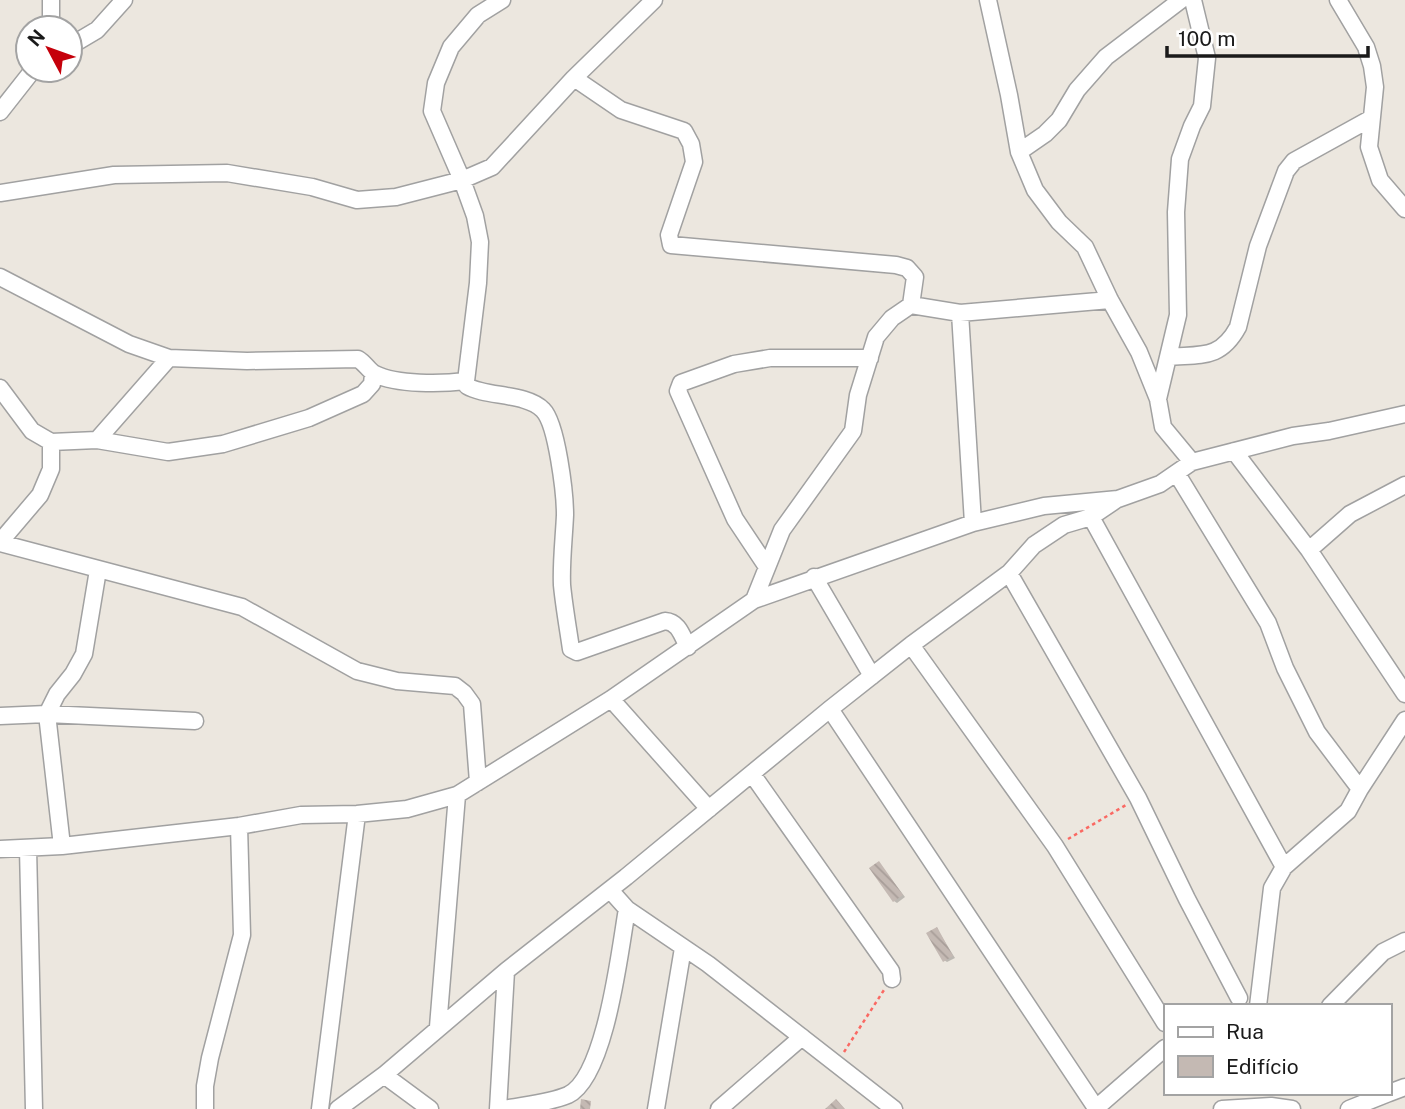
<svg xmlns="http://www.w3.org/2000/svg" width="1405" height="1109" font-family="'Public Sans',sans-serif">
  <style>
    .shadow { fill: #0003 }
    .building { fill: url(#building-back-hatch) }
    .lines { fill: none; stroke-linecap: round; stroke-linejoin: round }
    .minor-casing { stroke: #a1a1a1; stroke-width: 19 }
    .path { stroke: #fa6963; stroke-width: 2.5; stroke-dasharray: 3.5 3.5; stroke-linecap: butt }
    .minor { stroke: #fff; stroke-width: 16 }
  </style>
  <defs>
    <pattern id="building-back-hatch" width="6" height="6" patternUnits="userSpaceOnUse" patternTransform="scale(1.75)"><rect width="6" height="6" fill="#c4b9b3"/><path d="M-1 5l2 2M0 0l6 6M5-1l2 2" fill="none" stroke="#a89e99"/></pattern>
  </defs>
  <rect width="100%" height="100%" fill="#ece7df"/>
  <path class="shadow" d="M879 863 905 897 897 903 894 901Z
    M937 929 955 958 947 962 944 960Z"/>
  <path class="building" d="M879 861 903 895 893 902 869 868Z
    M937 927 953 956 943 962 926 933Z
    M581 1099 591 1101 590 1109H580Z
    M836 1099 845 1109H825Z"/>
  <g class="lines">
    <g class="minor-casing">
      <path id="minor" d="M502 0 478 15 451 47 436 83 432 111 462 180 475 216 480 242 478 283 466 381 467 386C485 397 527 393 543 410 557 424 565 494 565 515 564 538 561 562 562 585 564 606 568 628 571 649L577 652 665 621C679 622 682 636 688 647
        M988 0 1009 95 1019 152 1035 190 1059 222 1085 247 1110 300 1139 352 1158 399 1163 427 1192 462
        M1338 0 1366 47 1372 66 1375 87 1369 147 1380 180 1405 209
        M51 28V0
        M70 46 97 30 124 0
        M574 78 621 110 684 131 691 144 694 162 669 235 671 245 896 265 907 268 915 277 911 305 892 318 876 337 858 395 853 431 782 530 754 600
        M0 112 33 70
        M1019 152 1045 134 1059 120 1077 90 1106 57 1181 0
        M0 193 114 175 227 173 312 187 357 200 396 197 462 180 492 167 574 78 654 0
        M0 277 129 344 169 358 247 361 358 359C365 363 369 371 375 374 397 385 442 384 466 381
        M911 305 960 313 1110 300
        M960 313 973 523
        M1168 357C1201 354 1220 360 1238 327L1258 246 1286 171 1294 161 1370 119
        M0 388 32 431 51 442 97 440 168 452 223 444 309 418 363 394 372 384 373 374
        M1158 399 1178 315 1176 212 1180 159 1192 126 1202 106 1207 58 1193 0
        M97 440 169 358
        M1234 451 1309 550 1405 694
        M1177 474 1268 623 1285 668 1317 732 1360 789
        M1091 517 1284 867
        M0 542 40 495 51 469V442
        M0 543 242 607 357 671 397 681 455 686 464 693 472 704 478 782
        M1309 550 1350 514 1405 485
        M767 567 735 519 678 391 681 383 734 364 770 358H870
        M1009 573 1138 798 1187 899 1239 998
        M814 577 872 676
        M911 645 1055 846 1165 1023
        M611 699 709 809
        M830 709 1096 1108
        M0 716 47 714 195 721
        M752 774 891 971 892 979
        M62 846 47 714 57 694 73 674 84 654 98 570
        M28 848 34 1109
        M0 849 62 846 239 826 301 815 357 814 407 809 457 795 611 699 754 600 973 523 1044 506 1118 499 1160 484 1192 462 1293 436 1329 431 1405 414
        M610 890 627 909 708 964 894 1109
        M1258 1006 1272 888 1284 867 1348 811 1360 789 1405 720
        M1330 1006 1383 952 1405 941
        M438 1027 457 795
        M384 1075 430 1109
        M1389 1093 1405 1087
        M205 1109V1086L210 1058 242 935 239 826
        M320 1109 357 814
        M338 1109 384 1075 506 971 626 877 830 709 911 645 1009 573 1034 545 1064 525 1091 517 1116 500
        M498 1109 506 971
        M504 1109C524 1105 549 1103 568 1095 606 1077 620 949 627 909
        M656 1109 683 948
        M719 1109 802 1037
        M1095 1109 1165 1048
        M1222 1109 1271 1106 1292 1109
        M1349 1109 1389 1093"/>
    </g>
    <path class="path" d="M1068 839 1126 805
      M844 1052 884 990"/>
    <use href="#minor" class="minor"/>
  </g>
  <rect x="1164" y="1004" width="228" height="91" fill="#ffffff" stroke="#a3a3a3" stroke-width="2"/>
  <rect x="1178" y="1027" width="35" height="10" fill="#ffffff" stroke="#a3a3a3" stroke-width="2"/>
  <text x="1226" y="1039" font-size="21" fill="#1a1a1a">Rua</text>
  <rect x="1178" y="1056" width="35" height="21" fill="#c4b9b3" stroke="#a3a3a3" stroke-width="2"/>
  <text x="1226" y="1074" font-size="21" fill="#1a1a1a">Edifício</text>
  <g transform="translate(49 49) rotate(311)"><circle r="33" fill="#ffffff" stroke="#a3a3a3" stroke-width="2"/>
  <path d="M0-5L12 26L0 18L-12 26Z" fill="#c5000b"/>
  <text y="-10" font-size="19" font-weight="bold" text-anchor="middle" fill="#1a1a1a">N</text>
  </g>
  <path d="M1167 46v10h201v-10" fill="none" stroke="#1a1a1a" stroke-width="3.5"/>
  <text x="1178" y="46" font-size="21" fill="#1a1a1a" stroke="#ffffff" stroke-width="5" paint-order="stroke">100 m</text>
</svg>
